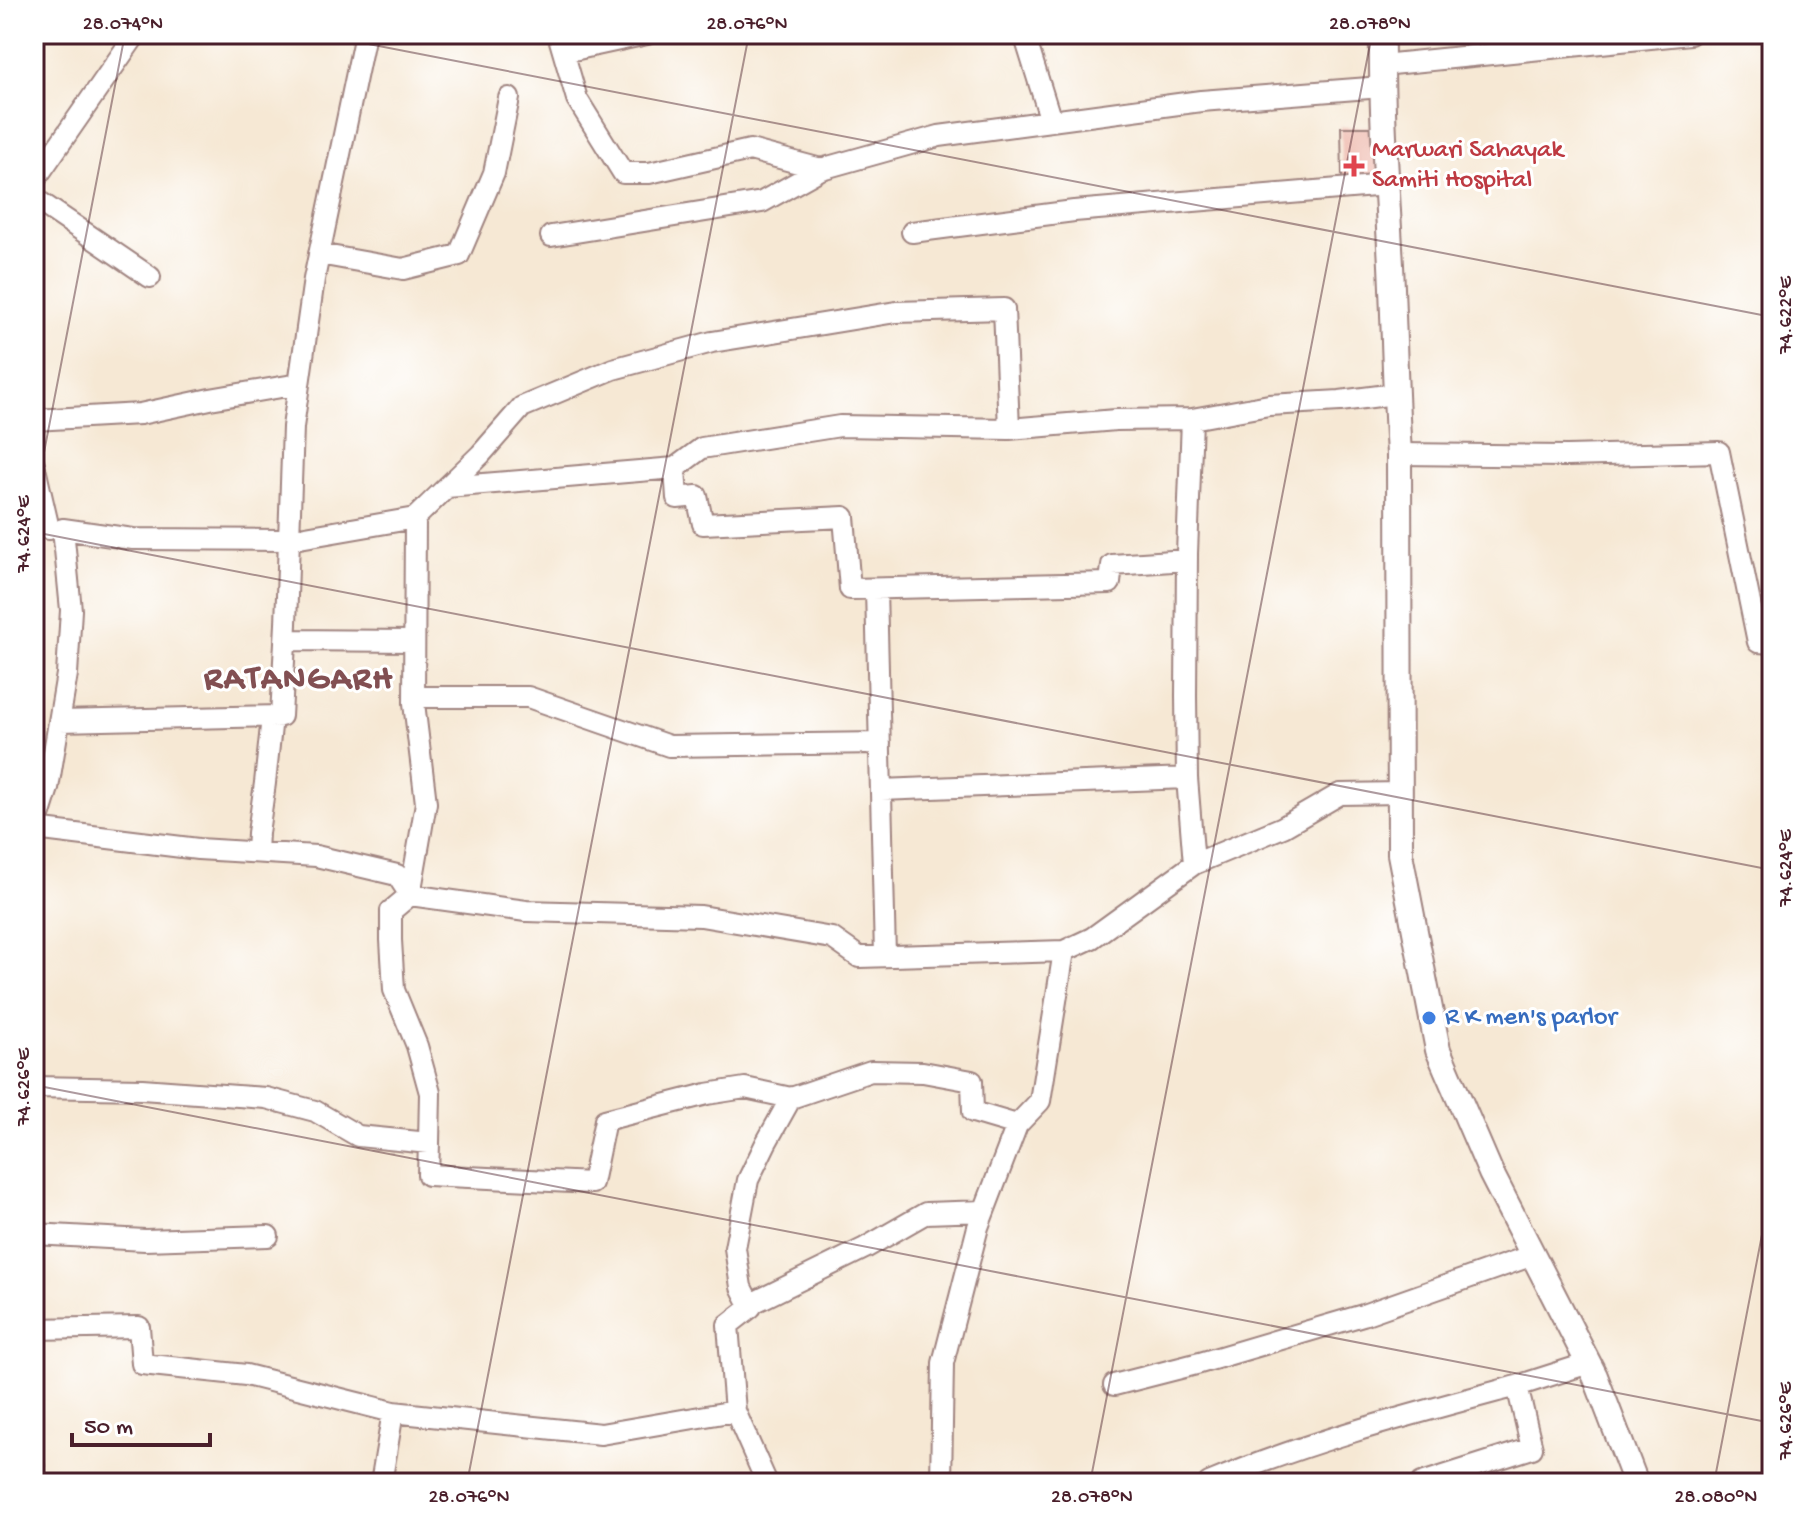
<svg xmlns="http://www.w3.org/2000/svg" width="1806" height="1517" font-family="'Gochi Hand',sans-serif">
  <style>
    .building { fill: #eaa99a }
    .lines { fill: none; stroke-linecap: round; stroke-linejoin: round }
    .minor-casing { stroke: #a08480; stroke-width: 24 }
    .major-casing { stroke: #a08480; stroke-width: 28 }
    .minor { stroke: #fff; stroke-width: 20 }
    .major { stroke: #fff; stroke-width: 24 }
    .ticks { fill: none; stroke: #4a1f2b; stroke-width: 2; stroke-opacity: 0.45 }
    .health-dot { fill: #e0444e; stroke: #fff; stroke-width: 3 }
    .shop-dot { fill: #3f7fe0; stroke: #fff; stroke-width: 3 }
    .labels { text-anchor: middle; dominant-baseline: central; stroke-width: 6; stroke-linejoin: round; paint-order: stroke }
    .health-label { font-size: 26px; fill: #be3a42; stroke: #fff; text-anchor: start }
    .shop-label { font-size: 26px; fill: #366cbe; stroke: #fff; text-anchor: start }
    .district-label { font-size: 34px; font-weight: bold; letter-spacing: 2px; fill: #824f52; stroke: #fff }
    .neatline { fill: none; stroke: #4a1f2b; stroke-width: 3 }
    .ticks-label { font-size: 20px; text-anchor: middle; fill: #4a1f2b }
  </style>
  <rect width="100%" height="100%" fill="#fff"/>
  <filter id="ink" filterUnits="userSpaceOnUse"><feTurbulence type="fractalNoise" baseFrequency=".0125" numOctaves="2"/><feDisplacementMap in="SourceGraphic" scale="16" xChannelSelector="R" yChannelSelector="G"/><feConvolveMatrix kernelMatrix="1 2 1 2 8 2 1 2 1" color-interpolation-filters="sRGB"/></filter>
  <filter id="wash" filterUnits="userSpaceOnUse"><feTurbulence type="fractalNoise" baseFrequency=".006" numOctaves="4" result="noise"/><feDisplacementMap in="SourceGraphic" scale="32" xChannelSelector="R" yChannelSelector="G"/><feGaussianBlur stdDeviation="1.8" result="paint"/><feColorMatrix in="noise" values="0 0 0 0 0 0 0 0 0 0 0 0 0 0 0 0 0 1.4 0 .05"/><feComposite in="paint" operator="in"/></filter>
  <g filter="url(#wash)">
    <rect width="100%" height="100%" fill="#f6e8d4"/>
    <g id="blocks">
      <path class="building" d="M1341 127H1378L1379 177 1342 178Z"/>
    </g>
  </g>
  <g filter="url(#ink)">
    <use href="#blocks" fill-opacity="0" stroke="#a08480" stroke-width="2"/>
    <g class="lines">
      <g class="minor-casing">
        <path id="minor" d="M558 34 577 99 623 173H649L750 150 821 169 939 136 1201 101 1382 87
          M1024 34 1051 121
          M564 52 647 34
          M1382 65 1690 34
          M34 181 136 34
          M34 198 150 277
          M912 232 1074 211 1387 185
          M551 236 762 202 821 169
          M319 254 403 269 459 255 494 173 509 98
          M1192 419 1187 554 1186 696 1187 778 1194 864
          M34 420 140 414 210 399 299 384
          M1399 454 1567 456 1719 452 1758 642 1772 643
          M34 464 49 529
          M675 468 677 498 697 496 703 524 844 517 850 589 1110 583 1112 565 1187 560
          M447 487 675 468 702 448 840 426 1009 429
          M415 518 481 454 522 407 613 369 712 342 896 312 1004 309 1009 429 1116 420 1192 419 1269 405 1340 401 1395 394
          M876 589 885 956
          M285 640 414 641
          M414 697H528L669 746 880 743
          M60 721 281 716 286 624 293 427 314 279 365 34
          M881 790 1187 778
          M35 829 48 788 67 674 71 610 63 529 133 539 288 540 415 518 414 703 426 803 410 895 391 911V940L394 990 417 1046 430 1093 429 1143
          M34 833 35 829 198 849 316 856 397 875 410 895 526 911 701 916 832 938 859 957 1064 951
          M257 852 258 833 265 783 272 717
          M34 1087 142 1089 266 1098 315 1111 358 1136 429 1143 428 1175 592 1183 605 1120 707 1094 745 1088 791 1098 871 1071 923 1072 972 1081 973 1112 1017 1125
          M34 1234 145 1240 268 1236
          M749 1305 865 1248 926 1213 984 1211
          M34 1329 139 1327 142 1364 246 1375 393 1412 601 1434 735 1411 767 1483
          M1114 1385 1200 1363 1363 1315 1533 1255
          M735 1411 728 1325 751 1307 741 1287 735 1248 748 1180 766 1143 791 1098
          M34 1467 36 1483
          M381 1483 393 1412
          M941 1483 943 1363 978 1227 1017 1125 1040 1101 1064 951 1092 938 1194 864 1283 827 1340 794 1401 793
          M1209 1483C1308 1441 1413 1414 1517 1386
          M1422 1483 1532 1448 1517 1386 1589 1363"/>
      </g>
      <g class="major-casing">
        <path id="major" d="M1382 34C1381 111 1387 188 1391 265 1394 328 1395 391 1399 454L1400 854 1438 1050 1491 1173 1595 1376 1636 1483"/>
      </g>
      <use href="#minor" class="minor"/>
      <use href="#major" class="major"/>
    </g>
  </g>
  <path class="ticks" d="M317 34 1772 317M34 504 125 34M34 532 1772 870M34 1085 1772 1423M467 1483 749 34M1090 1483 1372 34M1714 1483 1772 1183"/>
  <path class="health-dot" d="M1350 154h8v8h8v8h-8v8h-8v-8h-8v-8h8z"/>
  <circle class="shop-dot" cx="1429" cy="1018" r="8"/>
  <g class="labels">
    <g class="health-label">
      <text x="1372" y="151">Marwari Sahayak<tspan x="1372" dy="30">Samiti Hospital</tspan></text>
    </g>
    <g class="shop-label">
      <text x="1445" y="1018">R K men's parlor</text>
    </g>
    <g class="district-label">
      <text x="299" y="681">RATANGARH</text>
    </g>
  </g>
  <rect width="1806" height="1517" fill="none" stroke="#fff" stroke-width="88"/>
  <path d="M72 1433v12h138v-12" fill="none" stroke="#4a1f2b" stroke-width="4"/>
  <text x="84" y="1433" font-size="24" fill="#4a1f2b" stroke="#ffffff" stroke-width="6" paint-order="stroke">50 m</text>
  <rect x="44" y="44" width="1718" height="1429" class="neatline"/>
  <g class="ticks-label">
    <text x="123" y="29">28.074°N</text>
    <text x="747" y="29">28.076°N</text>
    <text x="1370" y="29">28.078°N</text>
    <text transform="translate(1784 315) rotate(-90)" y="7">74.622°E</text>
    <text transform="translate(22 534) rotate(-90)" y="7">74.624°E</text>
    <text transform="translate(1784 868) rotate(-90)" y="7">74.624°E</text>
    <text transform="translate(22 1087) rotate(-90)" y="7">74.626°E</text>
    <text transform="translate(1784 1421) rotate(-90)" y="7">74.626°E</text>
    <text x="469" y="1502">28.076°N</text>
    <text x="1092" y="1502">28.078°N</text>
    <text x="1716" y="1502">28.080°N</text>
  </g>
</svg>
